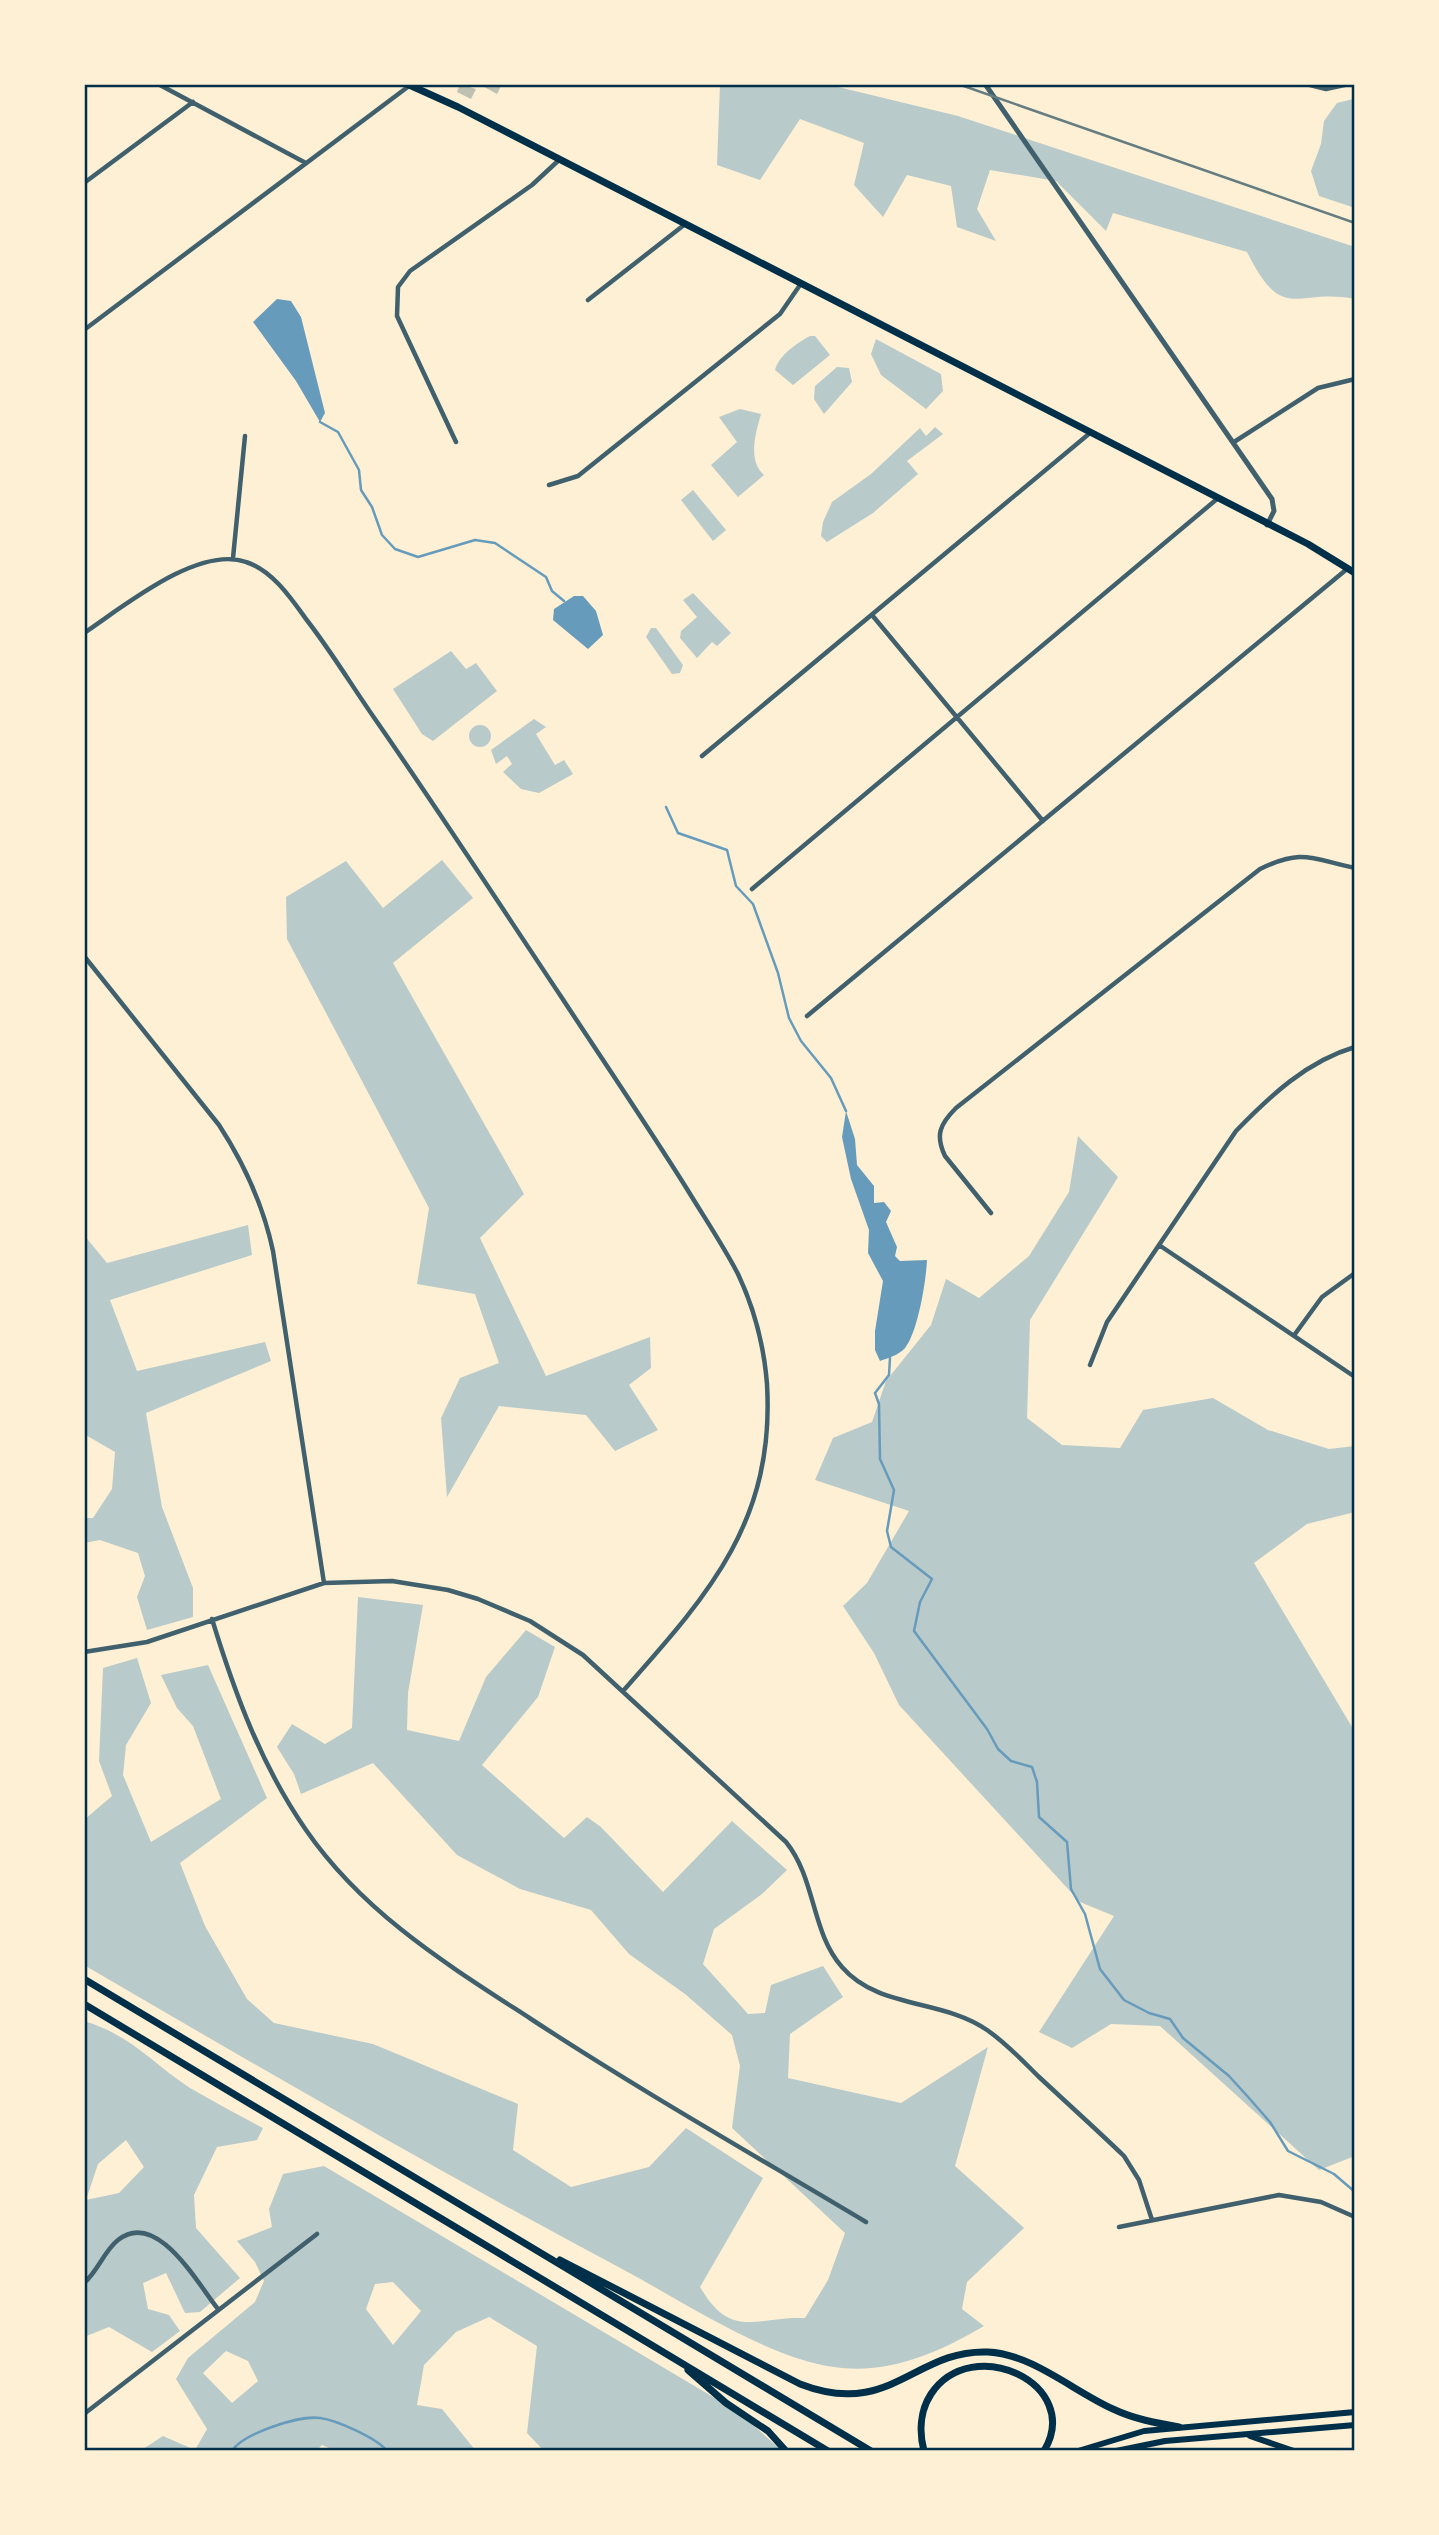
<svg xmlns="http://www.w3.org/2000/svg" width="1439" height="2535" font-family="Roboto,sans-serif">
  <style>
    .green { fill: #b9caca; fill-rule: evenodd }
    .water { fill: #669bbc }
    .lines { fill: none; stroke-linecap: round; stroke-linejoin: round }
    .stream { stroke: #669bbc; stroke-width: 2.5 }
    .building { fill: #bec0b2 }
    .minor { stroke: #3f606c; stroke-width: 4.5 }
    .tertiary { stroke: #3f606c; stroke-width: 5 }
    .secondary { stroke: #003049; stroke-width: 6 }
    .primary { stroke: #003049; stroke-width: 7 }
    .trunk { stroke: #003049; stroke-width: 7 }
    .rail { stroke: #657d81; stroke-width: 2.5 }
    .neatline { fill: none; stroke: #003049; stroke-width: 2.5 }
  </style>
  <rect width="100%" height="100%" fill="#fdf0d5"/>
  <path class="green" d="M720 84H826L958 116 1355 247V299C1295 287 1284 326 1247 252L1113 213 1106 231 1056 181 990 170 977 209 996 241 957 227 951 186 907 175 883 217 854 185 864 143 800 119 760 180 717 165Z
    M1353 99 1355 103V208L1319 196 1311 171 1321 144 1324 121 1337 103Z
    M810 336H815L830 355 793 385 775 370C779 355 797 343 810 336Z
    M876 339 941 374 943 391 926 409 881 375 871 354Z
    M837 367 849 368 852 382 824 414 814 399 815 386Z
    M740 409 761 414C756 432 747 460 764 475L738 497 711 465 737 442 719 417Z
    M935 427 943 434 907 461 918 474 873 513 827 542 821 536 823 522 832 502 871 474 920 428 926 436Z
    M693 490 726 530 713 541 681 500Z
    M693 593 731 633 717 646 712 642 697 658 680 638 681 631 697 617 683 600Z
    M651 628H656L683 665 680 673 672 674 646 637Z
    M451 651 466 669 476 663 497 691 433 741 422 734 393 689Z
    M534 719 546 727 536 734 555 765 564 760 573 774 539 793 521 789 503 772 512 764 507 756 496 764 491 750Z
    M469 736a11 11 0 1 1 22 0a11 11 0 1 1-22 0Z
    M442 860 473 898 393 963 524 1194 480 1238 546 1376 650 1337 651 1368 629 1385 658 1430 615 1451 586 1415 499 1406 447 1497 441 1418 460 1378 499 1363 475 1294 417 1284 429 1208 287 939 286 897 346 861 383 908Z
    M1078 1136 1118 1177 1030 1320 1027 1418 1062 1445 1120 1448 1143 1410 1213 1398 1268 1430 1329 1449 1355 1446V1512L1307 1524 1254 1563 1355 1732V2156L1319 2170 1160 2026 1111 2024 1072 2048 1039 2032 1114 1916 1080 1902 899 1705 874 1653 843 1606 867 1583 909 1511 815 1480 833 1438 872 1422 886 1381 931 1325 946 1279 979 1298 1029 1256 1069 1192Z
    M248 1225 252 1255 110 1300 137 1371 265 1342 271 1361 146 1413 162 1507 193 1588V1617L147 1630 137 1597 145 1576 138 1553 100 1540 84 1543V1518H93L112 1489 115 1452 84 1434V1235L107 1263Z
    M358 1597 423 1605 408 1693 407 1730 459 1741 486 1677 526 1630 555 1647 538 1697 482 1765 564 1838 587 1817 601 1827 663 1892 732 1821 787 1870 762 1894 714 1929 703 1964 748 2014 765 2013 771 1985 823 1966 843 1997 790 2034 788 2078 901 2103 988 2047 955 2166 1024 2228 967 2282 962 2309 984 2326C938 2353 888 2375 834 2367 767 2358 684 2302 624 2270 441 2173 262 2069 84 1965V1820L112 1796 99 1761 103 1668 137 1658 151 1703 126 1745 123 1775 151 1842 221 1799 193 1726 177 1708 161 1675 208 1665 267 1798 180 1863 205 1926 247 1999 274 2023 373 2044 518 2104 513 2150 571 2187 649 2167 686 2128 763 2178 700 2287C732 2341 755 2316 805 2318L828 2280 845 2233 732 2128 740 2066 732 2035 685 1994 629 1954 591 1910 520 1889 457 1855 373 1763 301 1794 294 1774 277 1747 292 1724 325 1744 352 1728Z
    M84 2021C131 2035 152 2063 190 2088 214 2102 239 2115 263 2128L257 2140 217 2147 194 2195 196 2228 240 2278 200 2312 185 2313 166 2273 143 2283 148 2309 169 2315 180 2331 152 2352 109 2327 84 2337ZM126 2140 144 2167 119 2193 86 2200 98 2164Z
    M324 2166 740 2413 782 2451H544L527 2433 537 2346 489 2317 456 2332 424 2365 417 2405 442 2409 476 2451H336L322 2445 316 2451H140L163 2436 195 2450 207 2429 176 2379 188 2358 255 2302 264 2281 255 2262 237 2241 272 2227 269 2209 283 2174ZM393 2282 421 2311 393 2345 366 2309 375 2284ZM226 2351 248 2361 258 2381 232 2403 203 2373Z"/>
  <path class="water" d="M277 299 291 301 301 317 325 413 320 422 296 381 253 322Z
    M574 596H583L596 611 603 635 588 649 553 620 554 609Z
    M846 1111 855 1139 857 1165 874 1186V1203L884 1202 891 1211 886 1222 897 1247 895 1256 900 1261 927 1260C926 1281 918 1332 905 1348 899 1355 888 1358 880 1361L875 1350V1331L883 1281 868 1253 869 1230 851 1179 842 1137Z"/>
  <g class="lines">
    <path class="stream" d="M320 422 338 432 359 470 361 490 372 507 382 535 395 549 418 557 475 540 495 543 546 577 552 591 564 601
      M666 807 678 833 727 850 736 886 753 904 778 973 789 1018 801 1041 831 1078 846 1111
      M890 1358 889 1375 875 1393 879 1404 880 1459 894 1490 887 1531 891 1547 932 1579 920 1602 914 1631 987 1729 998 1749 1011 1761 1032 1767 1037 1782 1039 1817 1067 1842 1071 1889 1085 1914 1100 1969 1124 2000 1149 2013 1170 2019 1183 2038 1229 2076 1249 2098 1270 2122 1288 2151 1334 2174 1355 2192
      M232 2451C242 2434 299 2415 320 2418 336 2420 377 2438 387 2451"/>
  </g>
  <path class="building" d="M460 84 476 89 471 99 457 92Z
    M479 84H502L497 94Z"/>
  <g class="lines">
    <path class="minor" d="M158 84 304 162
      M1306 84 1326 89 1349 84
      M84 183 193 102
      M588 300 684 225
      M84 330 409 86
      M456 442 397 316 398 287 410 271 532 185 559 160
      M1234 442 1318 388 1355 379
      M549 485 578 476 780 314 800 285
      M233 558 245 436
      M872 615 1043 821
      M84 633C123 607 198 545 246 562 272 570 291 598 306 619 331 651 352 686 375 719 439 811 500 905 562 998 604 1062 647 1125 687 1189 704 1217 723 1245 738 1274 754 1308 764 1346 767 1384 775 1522 708 1595 623 1691
      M702 756 1090 433
      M752 889 1217 499
      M84 956 219 1125C245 1165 263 1204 273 1251L324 1583
      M807 1016 1347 569
      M991 1213 945 1156C935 1135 940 1124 956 1108L1260 869C1303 848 1312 859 1355 868
      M1159 1245 1355 1377
      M1295 1334 1322 1297 1355 1273
      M1090 1365 1107 1322 1236 1131C1270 1096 1307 1061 1355 1047
      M212 1619C235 1694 261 1765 306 1830 364 1914 448 1965 531 2019 641 2091 754 2155 866 2222
      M84 1652 147 1642 324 1583 392 1581 448 1590 478 1599 530 1621 583 1655 786 1842C816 1879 811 1932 842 1967 878 2009 943 1999 987 2030 1006 2043 1022 2060 1038 2076 1067 2103 1096 2129 1124 2156L1139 2180 1152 2220
      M1119 2227 1279 2195 1321 2202 1355 2217
      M84 2283C98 2271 104 2251 118 2240 157 2209 197 2283 218 2309
      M84 2414 317 2234"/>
    <path class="tertiary" d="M985 84 1272 499 1274 511 1267 525"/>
    <path class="secondary" d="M1250 2436 1294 2451
      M1078 2451 1144 2431 1355 2412
      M1116 2451 1165 2441 1355 2425"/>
    <path class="primary" d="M407 84 458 107 1308 544 1355 573"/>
    <path class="trunk" d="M84 1979 871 2451
      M84 2004 828 2451
      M560 2260 800 2384C890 2419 915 2349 988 2352 1032 2354 1073 2391 1113 2409 1134 2419 1156 2423 1179 2427
      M688 2370 726 2403 768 2431 786 2451
      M924 2451C919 2432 920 2411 931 2394 972 2332 1084 2384 1044 2451"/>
    <path class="rail" d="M958 84 1355 223"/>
  </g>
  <rect width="1439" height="2535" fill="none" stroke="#fdf0d5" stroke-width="172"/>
  <rect x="86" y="86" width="1267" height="2363" class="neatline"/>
</svg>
